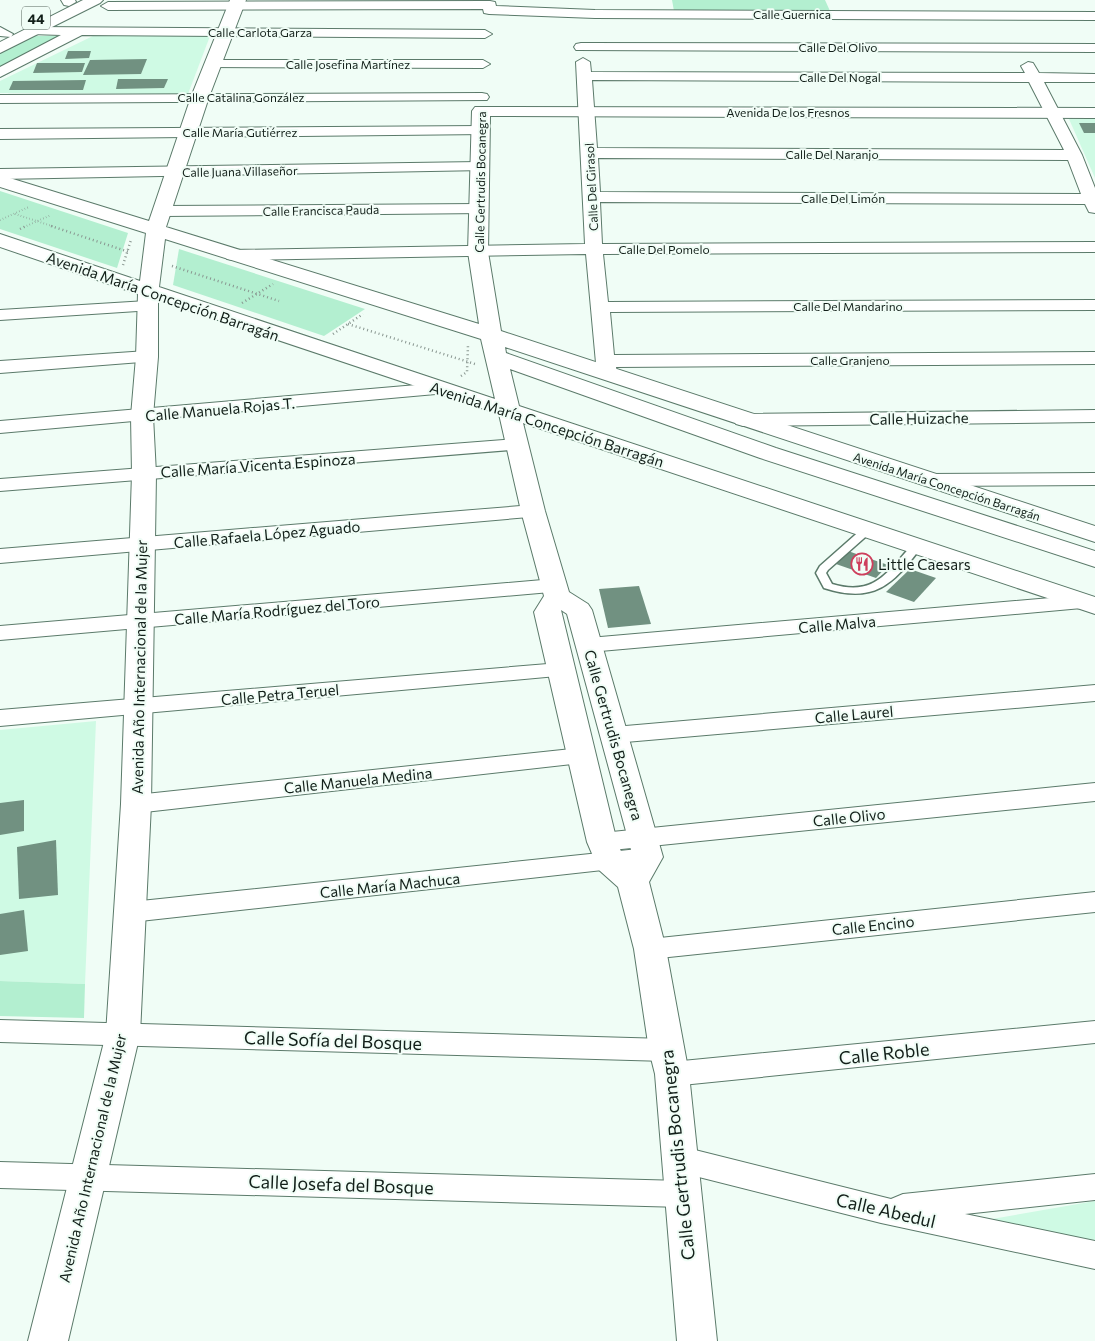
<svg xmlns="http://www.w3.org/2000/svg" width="1095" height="1341" viewBox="0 0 1095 1341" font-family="Commissioner,sans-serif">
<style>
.built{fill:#cffae4}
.green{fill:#b3efd0}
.building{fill:#719181}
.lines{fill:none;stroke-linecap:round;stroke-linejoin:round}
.service-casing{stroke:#5b7a6a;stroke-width:3}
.minor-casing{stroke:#5b7a6a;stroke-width:2}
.tertiary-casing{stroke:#5b7a6a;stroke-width:2}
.primary-casing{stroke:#5b7a6a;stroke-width:2}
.path-far1{stroke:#899690;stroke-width:2;stroke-dasharray:0.5 2.5;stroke-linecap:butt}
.path{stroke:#899690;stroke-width:2.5;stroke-dasharray:1 3;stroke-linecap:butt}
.service{fill:#fff;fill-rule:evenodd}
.minor{fill:#fff;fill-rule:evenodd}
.tertiary{fill:#fff;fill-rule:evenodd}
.primary{fill:#fff;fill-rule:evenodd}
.labels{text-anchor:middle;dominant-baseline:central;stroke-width:4;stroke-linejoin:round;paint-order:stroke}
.far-street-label{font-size:12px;fill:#121f19;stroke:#f0fdf6}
.shield{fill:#f0fdf6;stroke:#55625b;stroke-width:1}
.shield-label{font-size:14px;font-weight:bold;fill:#121f19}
.street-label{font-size:15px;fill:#121f19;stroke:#f0fdf6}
.poi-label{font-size:15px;fill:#121f19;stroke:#f0fdf6;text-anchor:start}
.near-street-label{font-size:18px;fill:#121f19;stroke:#f0fdf6}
</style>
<rect width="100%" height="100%" fill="#f0fdf6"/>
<g class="built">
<polygon points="95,35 210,36 188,94 0,93 0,81"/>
<polygon points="1069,119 1095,119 1095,178"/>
<polygon points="96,721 85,984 0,981 0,730"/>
<polygon points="1095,1201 1095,1247 969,1223"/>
</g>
<g class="green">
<polygon points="672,0 825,0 830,11 674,11"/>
<polygon points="30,36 68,36 0,70 0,53"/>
<polygon points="0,191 128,233 117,268 0,229"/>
<polygon points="179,249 365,309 324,336 173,285"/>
<polygon points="0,981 85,984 84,1018 0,1016"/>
</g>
<g class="building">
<polygon points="68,51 91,51 89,58 65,59"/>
<polygon points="147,59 141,74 83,75 90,60"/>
<polygon points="37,63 85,63 82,72 33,73"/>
<polygon points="118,79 168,79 164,88 116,89"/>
<polygon points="86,80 83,90 9,90 13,81"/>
<polygon points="1079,123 1095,123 1095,133 1084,133"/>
<polygon points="848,551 888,565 876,578 836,564"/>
<polygon points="910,569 936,578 914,602 886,592"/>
<polygon points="639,586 651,624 608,628 599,589"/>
<polygon points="24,800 24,831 0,835 0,803"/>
<polygon points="56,840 58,895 19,899 17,847"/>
<polygon points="24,910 28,951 0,955 0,914"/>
</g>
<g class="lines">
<g class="service-casing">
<path id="service" d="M867 527 871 528 872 530 871 532 828 570 826 573 832 584C875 597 887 572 913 544L917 543 922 546C893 585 874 604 824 588L816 573 820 566 863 528Z"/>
</g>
<g class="minor-casing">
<g id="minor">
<polygon points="61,0 75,0 76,2 69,6 64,5"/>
<polygon points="490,1 495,2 496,6 595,10 1095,12 1095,20 595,18 489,14 484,13 483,9 108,10 101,6 108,2"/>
<polygon points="0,27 13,34 11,37 0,36"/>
<polygon points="36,27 485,30 492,34 485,38 82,35 0,77 0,67 61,35 31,34 29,31 31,28"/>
<polygon points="581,43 1095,44 1095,52 576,50 574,47 576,44"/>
<path d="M583 58 590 62 591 72 1025 73 1021 66 1028 62 1033 63 1039 73 1095 74V82H1044L1082 155 1095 188V213L1089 212 1085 204 600 202 602 244 1095 242V252L603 254 608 302 1095 300V310L610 312 614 355 1095 352V364L616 367 617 374 614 378H600L597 374 586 254 233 260 227 259 224 255 227 251 233 250 585 244 576 62ZM592 80 1029 82 1064 150 597 148ZM598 158 1068 160 1081 194 600 192Z"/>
<polygon points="213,60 483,60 490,64 483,68 208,67 206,64"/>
<polygon points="482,93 487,94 489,97 487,100 0,103 0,95"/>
<polygon points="481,126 486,128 489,131 486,134 0,139 0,129"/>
<polygon points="479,162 485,164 487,167 485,170 0,179 0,169"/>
<polygon points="479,204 485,205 487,209 485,213 163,216 157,215 155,211 157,207 163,206"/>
<polygon points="147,301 153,302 156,306 153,310 0,320 0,310"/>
<polygon points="147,351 154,353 156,357 154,361 0,373 0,361"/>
<polygon points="440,383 447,385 450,389 447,393 0,433 0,421"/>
<polygon points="1095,410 1095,422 743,426 736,424 733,420 736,416 743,414"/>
<polygon points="517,439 524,441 527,445 524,449 0,491 0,479"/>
<polygon points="1095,473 1095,485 928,486 921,484 918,480 921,476 928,474"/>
<polygon points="533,505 541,506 544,511 541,516 0,563 0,549"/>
<polygon points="554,579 562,581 565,586 562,591 0,640 0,626"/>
<polygon points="1085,595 1095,600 1093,607 589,652 581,650 577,645 581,640 589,638"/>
<polygon points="560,663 568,665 572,670 568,675 0,726 0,710"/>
<polygon points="1095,685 1095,701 614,743 605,741 602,735 605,729 614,727"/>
<polygon points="581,748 590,750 594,756 590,762 136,813 127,810 123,804 127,798 136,795"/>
<polygon points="1095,783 1095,801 602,851 593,848 589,842 593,836 602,833"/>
<polygon points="648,848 657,850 661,857 657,864 131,922 121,919 117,912 121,905 131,902"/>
<polygon points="1095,892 1095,912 650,959 640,956 636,949 640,942 650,939"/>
<polygon points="0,1020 666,1039 676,1042 681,1050 676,1058 666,1061 0,1042"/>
<polygon points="1095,1021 1095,1043 672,1086 661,1082 657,1074 661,1066 672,1062"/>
<polygon points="679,1146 891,1199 903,1194 1095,1174 1095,1200 965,1214 1095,1241 1095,1269 881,1223 679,1172 668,1168 663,1159 668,1150"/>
<polygon points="0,1162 682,1181 693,1185 698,1194 693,1203 682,1207 0,1188"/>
</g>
</g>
<g class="tertiary-casing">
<path id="tertiary" d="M230 0H246L209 97 166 227 479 324 468 252 472 111 475 107 1095 108V118L490 116 488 252 501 331 1095 526V542L505 347 506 353 776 448 1095 551V567L760 458 510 369 519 406 1095 597V614L523 423 545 511 569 592 588 604 592 610 663 857 649 882 666 949 689 1074 717 1341H677L655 1074 649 1050 634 949 618 887 599 870 587 842 534 612 544 596 521 511 499 414 158 300V357L153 416 156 474 151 804 140 1034 68 1341H28L106 1034 121 804 132 474 131 416 136 357 138 294 0 247V234L140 281 146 233 0 187V175L149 221 191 97ZM165 239 481 339 495 399 159 287ZM561 610 567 614 633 857 630 862 623 856 617 842Z"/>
</g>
<g class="primary-casing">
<polygon id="primary" points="83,0 103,0 100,3 0,53 0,42"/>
</g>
<g class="path-far1">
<polyline points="15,214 55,227"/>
<polyline points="0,220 29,207"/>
<polyline points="24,227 51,215"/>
</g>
<g class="path">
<polyline points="51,226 129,252"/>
<polyline points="20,229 26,226"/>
<polyline points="123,265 131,240"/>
<polyline points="172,266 279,301"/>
<polyline points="242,303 273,284"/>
<polyline points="348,324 475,364"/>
<polyline points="333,334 363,314"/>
<polyline points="461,376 467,372 468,345"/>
</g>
<use href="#service" class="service"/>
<use href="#minor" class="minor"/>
<use href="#tertiary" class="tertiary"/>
<use href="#primary" class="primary"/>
</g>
<defs>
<g id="restaurant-ring" transform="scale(1.125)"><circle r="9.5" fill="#f0fdf6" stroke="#ce3e5c" stroke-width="1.5"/><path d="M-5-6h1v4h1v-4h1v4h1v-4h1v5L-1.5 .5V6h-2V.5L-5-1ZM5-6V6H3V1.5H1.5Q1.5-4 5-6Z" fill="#ce3e5c"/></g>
</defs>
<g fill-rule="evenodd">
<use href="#restaurant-ring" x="862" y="564"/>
</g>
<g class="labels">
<g class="far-street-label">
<text x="792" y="14">Calle Guernica</text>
<text x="260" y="32">Calle Carlota Garza</text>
<text x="838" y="47">Calle Del Olivo</text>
<text x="348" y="64">Calle Josefina Martínez</text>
<text x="840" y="77">Calle Del Nogal</text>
<text x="241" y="97">Calle Catalina González</text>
<text x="788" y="112">Avenida De los Fresnos</text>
<text x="240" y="132">Calle María Gutiérrez</text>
<text x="832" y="154">Calle Del Naranjo</text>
<text transform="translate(240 171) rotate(-1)">Calle Juana Villaseñor</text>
<text transform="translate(480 182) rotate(-89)">Calle Gertrudis Bocanegra</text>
<text transform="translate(591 187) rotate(-93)">Calle Del Girasol</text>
<text x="843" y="198">Calle Del Limón</text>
<text transform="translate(321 210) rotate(-1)">Calle Francisca Pauda</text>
<text x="664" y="249">Calle Del Pomelo</text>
<text x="848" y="306">Calle Del Mandarino</text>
<text x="850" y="360">Calle Granjeno</text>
<text transform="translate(947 486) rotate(18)">Avenida María Concepción Barragán</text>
</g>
<rect class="shield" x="22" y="6.5" width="28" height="23" rx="4"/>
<g class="shield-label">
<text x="36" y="18">44</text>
</g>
<g class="street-label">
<text transform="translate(163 296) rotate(19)">Avenida María Concepción Barragán</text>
<text transform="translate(220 409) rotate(-5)">Calle Manuela Rojas T.</text>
<text transform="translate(919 418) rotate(-1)">Calle Huizache</text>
<text transform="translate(547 424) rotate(18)">Avenida María Concepción Barragán</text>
<text transform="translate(258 465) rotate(-4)">Calle María Vicenta Espinoza</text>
<text transform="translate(267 534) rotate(-5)">Calle Rafaela López Aguado</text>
<text transform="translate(277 610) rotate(-5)">Calle María Rodríguez del Toro</text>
<text transform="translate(837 624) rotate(-5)">Calle Malva</text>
<text transform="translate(139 667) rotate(-89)">Avenida Año Internacional de la Mujer</text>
<text transform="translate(280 694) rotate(-5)">Calle Petra Teruel</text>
<text transform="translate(854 714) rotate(-5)">Calle Laurel</text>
<text transform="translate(614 735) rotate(74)">Calle Gertrudis Bocanegra</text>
<text transform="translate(358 780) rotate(-6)">Calle Manuela Medina</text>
<text transform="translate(849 817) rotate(-6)">Calle Olivo</text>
<text transform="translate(390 885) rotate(-6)">Calle María Machuca</text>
<text transform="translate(873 925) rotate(-6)">Calle Encino</text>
<text transform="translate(92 1158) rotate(-77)">Avenida Año Internacional de la Mujer</text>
</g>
<g class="poi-label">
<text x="878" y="564">Little Caesars</text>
</g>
<g class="near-street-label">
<text transform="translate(333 1040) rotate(2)">Calle Sofía del Bosque</text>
<text transform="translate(884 1053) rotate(-6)">Calle Roble</text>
<text transform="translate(677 1155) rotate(-96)">Calle Gertrudis Bocanegra</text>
<text transform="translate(341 1184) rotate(2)">Calle Josefa del Bosque</text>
<text transform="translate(886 1210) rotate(13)">Calle Abedul</text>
</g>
</g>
</svg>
